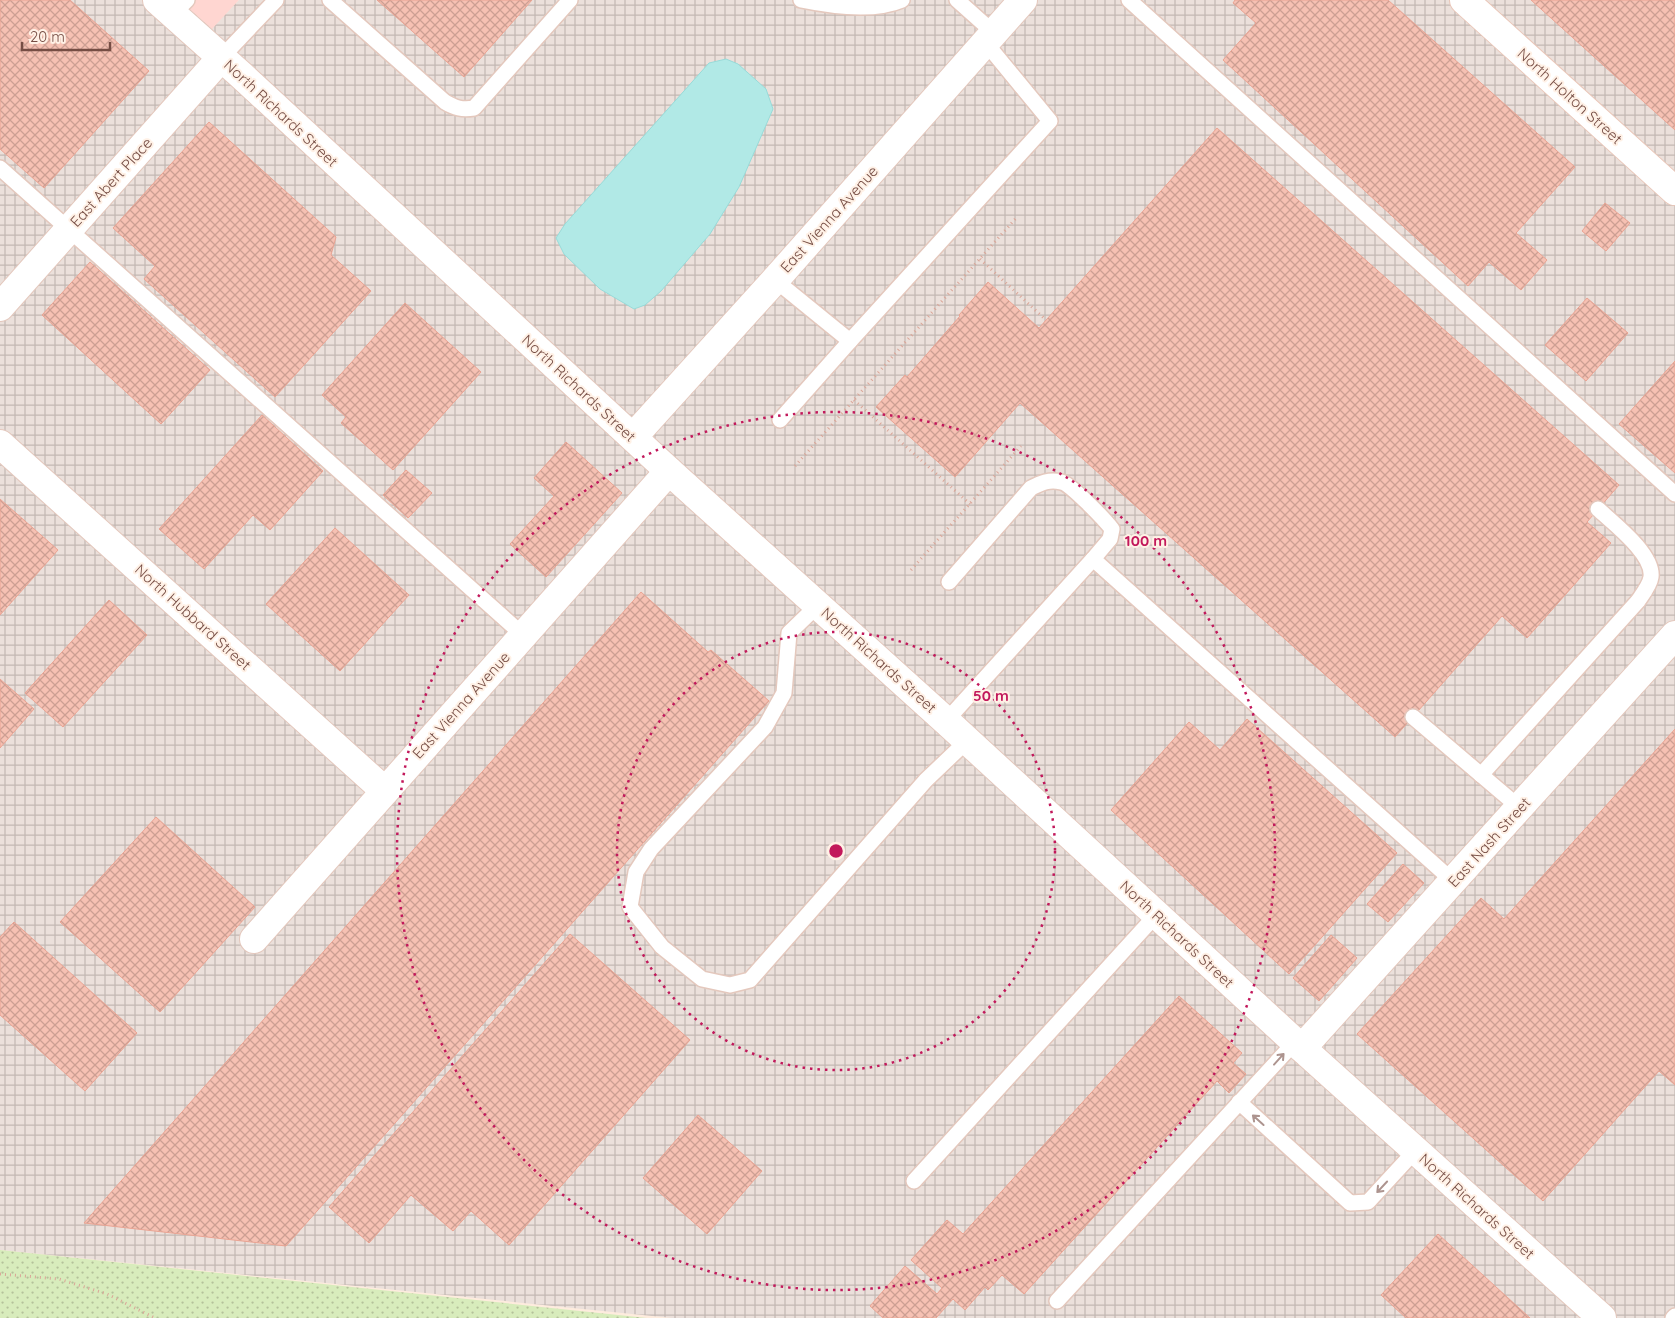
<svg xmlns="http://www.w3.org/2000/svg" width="1675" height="1318" viewBox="0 0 1675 1318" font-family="Quicksand,sans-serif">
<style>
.commercial{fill:#ffd6d1}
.industrial{fill:url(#industrial-grid)}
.park{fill:url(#park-dots)}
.water{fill:#b1e9e6;stroke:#97dbd9}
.building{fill:url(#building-cross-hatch);stroke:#eaa493}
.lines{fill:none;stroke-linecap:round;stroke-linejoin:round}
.service-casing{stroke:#e4c8bd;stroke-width:18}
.minor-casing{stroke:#e4c8bd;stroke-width:30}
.secondary-casing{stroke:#eac7b9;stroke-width:30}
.path{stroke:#daa597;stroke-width:3;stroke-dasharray:1 4;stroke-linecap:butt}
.service{stroke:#fff;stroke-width:15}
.minor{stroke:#fff;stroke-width:28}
.secondary{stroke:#fff;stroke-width:28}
.oneway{stroke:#ad948f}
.ring{fill:none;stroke:#c2185b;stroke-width:2.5;stroke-dasharray:2.5 5}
.labels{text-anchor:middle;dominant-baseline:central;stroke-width:4;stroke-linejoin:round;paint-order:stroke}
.street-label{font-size:15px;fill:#764d44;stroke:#fff1e6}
.centre{fill:#c2185b;stroke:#fff1e6;stroke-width:2.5}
.ring-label{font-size:15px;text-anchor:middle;font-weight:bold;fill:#c2185b;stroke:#fff1e6;stroke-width:4;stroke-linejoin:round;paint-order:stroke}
</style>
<defs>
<pattern id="industrial-grid" width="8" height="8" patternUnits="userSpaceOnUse" patternTransform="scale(1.25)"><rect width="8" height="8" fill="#ebe0db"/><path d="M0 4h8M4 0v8" fill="none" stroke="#c3b8b3"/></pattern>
<pattern id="park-dots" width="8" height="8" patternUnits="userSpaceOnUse" patternTransform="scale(1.25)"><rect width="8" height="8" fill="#d8ecbc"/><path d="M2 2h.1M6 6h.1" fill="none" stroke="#b4c19a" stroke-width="1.8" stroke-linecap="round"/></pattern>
<pattern id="building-cross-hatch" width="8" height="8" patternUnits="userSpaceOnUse" patternTransform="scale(1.25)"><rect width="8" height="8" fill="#f6c1b3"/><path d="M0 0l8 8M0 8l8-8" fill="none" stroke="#cc9f93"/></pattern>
</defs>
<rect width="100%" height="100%" fill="#feecde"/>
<polygon class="commercial" points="179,0 239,0 212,30"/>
<polygon class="industrial" points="0,0 179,0 212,29 239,0 1675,0 1675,1318 672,1318 0,1250"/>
<polygon class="park" points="0,1250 19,1252 647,1318 0,1318"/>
<polygon class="water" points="726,59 738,64 766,89 773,109 739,187 710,234 661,291 645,305 634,309 600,289 564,254 556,238 565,224 709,63"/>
<g class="building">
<polygon points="0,0 70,0 149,71 44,188 0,149"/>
<polygon points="377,0 532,0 464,77"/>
<polygon points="1235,0 1388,0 1575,167 1516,233 1547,260 1521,290 1489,262 1468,286 1223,60 1256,23 1233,3"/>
<polygon points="1531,0 1675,0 1675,130"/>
<polygon points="209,122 336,237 331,255 371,291 275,397 144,279 155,266 113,228"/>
<polygon points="1217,128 1619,485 1587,522 1611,543 1527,638 1502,616 1395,737 1020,403 955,477 876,407 905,375 907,377 960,316 959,315 988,282 1039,328"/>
<polygon points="1605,203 1630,223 1606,251 1582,231"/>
<polygon points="90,262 210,370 161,424 42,315"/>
<polygon points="1587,298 1628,333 1586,381 1545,345"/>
<polygon points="405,303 481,372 393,470 341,423 346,417 322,395"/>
<polygon points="1675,361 1675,473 1619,424"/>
<polygon points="262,415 323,471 270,530 253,515 204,569 159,529"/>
<polygon points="566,442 622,493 546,577 510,544 554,496 534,478"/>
<polygon points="406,470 432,493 408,518 383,495"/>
<polygon points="0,499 58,550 0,615"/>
<polygon points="335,528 409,595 340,671 266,604"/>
<polygon points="641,592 708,652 711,650 769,701 286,1246 84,1223"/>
<polygon points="109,600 147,635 63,727 25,693"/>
<polygon points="0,679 34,709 0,748"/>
<polygon points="1247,719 1397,853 1289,974 1111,810 1189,722 1220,750"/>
<polygon points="1675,729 1675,1085 1659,1071 1543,1201 1357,1034 1481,898 1504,919"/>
<polygon points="156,817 255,907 160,1012 60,922"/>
<polygon points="1403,864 1424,883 1388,922 1367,904"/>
<polygon points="14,922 137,1033 85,1091 0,1015 0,937"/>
<polygon points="570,934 690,1040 509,1245 471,1211 453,1231 411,1195 369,1243 329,1207"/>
<polygon points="1331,935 1357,958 1319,1001 1293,978"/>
<polygon points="1179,996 1242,1053 1233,1063 1246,1074 1229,1093 1217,1081 1024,1294 1002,1275 988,1290 985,1287 965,1310 953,1299 936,1318 883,1318 870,1306 905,1266 937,1294 942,1288 911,1260 947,1220 963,1234"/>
<polygon points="698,1115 762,1171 707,1234 643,1178"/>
<polygon points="1438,1234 1530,1318 1406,1318 1381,1295"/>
</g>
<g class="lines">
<g class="service-casing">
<g id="service">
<path d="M330 0 445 102C455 108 462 110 474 108L570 0"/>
<path d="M801 0C830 6 874 12 902 0"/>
<polyline points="957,0 994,33"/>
<polyline points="1129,0 1675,494"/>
<polyline points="173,14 187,0"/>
<polyline points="221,58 276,0"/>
<polyline points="0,168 523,635"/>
<polyline points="775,280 850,341"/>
<polyline points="780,420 850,341 1050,121 985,42"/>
<path d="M949 582 1031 488C1041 483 1049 479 1061 482 1070 483 1105 520 1112 529L1110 539 1093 559"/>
<polyline points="818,605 789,633 784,693 765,727 651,849 636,872 630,907 662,947 702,979 730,985 750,980 926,780 968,740"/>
<polyline points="1413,717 1520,808"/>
<polyline points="946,721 1093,559 1454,882"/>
<path d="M1481 775 1638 601C1642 595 1650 585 1651 577 1654 554 1613 523 1598 509"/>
<polyline points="1239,1102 1350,1203 1368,1202 1415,1151"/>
<polyline points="914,1181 1157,914"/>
<polyline points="1057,1301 1295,1042"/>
<polyline points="1673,1318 1675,1316"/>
</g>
</g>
<g class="minor-casing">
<g id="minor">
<polyline points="157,0 241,75 669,471 946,721 1295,1042 1602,1318"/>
<polyline points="0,307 221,58"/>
<polyline points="633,437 775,280 1023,0"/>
<polyline points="0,444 385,791"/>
<polyline points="254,939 669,471"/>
<polyline points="1302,1048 1675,635"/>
</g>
</g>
<g class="secondary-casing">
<polyline id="secondary" points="1464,0 1675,191"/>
</g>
<g class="path">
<polyline points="980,259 1046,320"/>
<polyline points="854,400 970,504"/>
<polyline points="795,466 1017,217"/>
<polyline points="911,570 1021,446"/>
<polyline points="0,1274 59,1279 107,1294 155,1318"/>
</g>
<use href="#service" class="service"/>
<use href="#minor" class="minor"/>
<use href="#secondary" class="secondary"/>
</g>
<defs><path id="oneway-shaft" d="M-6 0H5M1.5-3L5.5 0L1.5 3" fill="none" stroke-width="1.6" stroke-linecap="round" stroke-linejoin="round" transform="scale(1.25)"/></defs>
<g class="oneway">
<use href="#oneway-shaft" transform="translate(1279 1059) rotate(-48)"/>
<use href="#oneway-shaft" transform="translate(1258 1120) rotate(-138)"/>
<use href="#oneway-shaft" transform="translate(1382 1187) rotate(133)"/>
</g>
<g class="ring">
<circle cx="836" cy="851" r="219"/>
<circle cx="836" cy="851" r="439"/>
</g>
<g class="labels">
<g class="street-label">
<text transform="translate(1570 96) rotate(42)">North Holton Street</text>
<text transform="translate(281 113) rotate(43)">North Richards Street</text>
<text transform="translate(111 182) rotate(-48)">East Abert Place</text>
<text transform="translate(829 219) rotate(-48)">East Vienna Avenue</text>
<text transform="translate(579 388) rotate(43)">North Richards Street</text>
<text transform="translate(193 617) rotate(42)">North Hubbard Street</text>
<text transform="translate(879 660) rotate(42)">North Richards Street</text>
<text transform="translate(461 705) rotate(-48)">East Vienna Avenue</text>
<text transform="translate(1489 842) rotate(-48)">East Nash Street</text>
<text transform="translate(1177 934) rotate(43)">North Richards Street</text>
<text transform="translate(1477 1206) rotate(42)">North Richards Street</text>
</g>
</g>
<circle cx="836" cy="851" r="8" class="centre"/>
<g class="ring-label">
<text x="1146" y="546">100 m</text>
<text x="991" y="701">50 m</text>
</g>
<path d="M22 42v8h88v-8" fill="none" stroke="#764d44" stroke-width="2.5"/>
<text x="30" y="42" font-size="15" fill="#764d44" stroke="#fff1e6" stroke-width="4" paint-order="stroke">20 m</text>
</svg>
